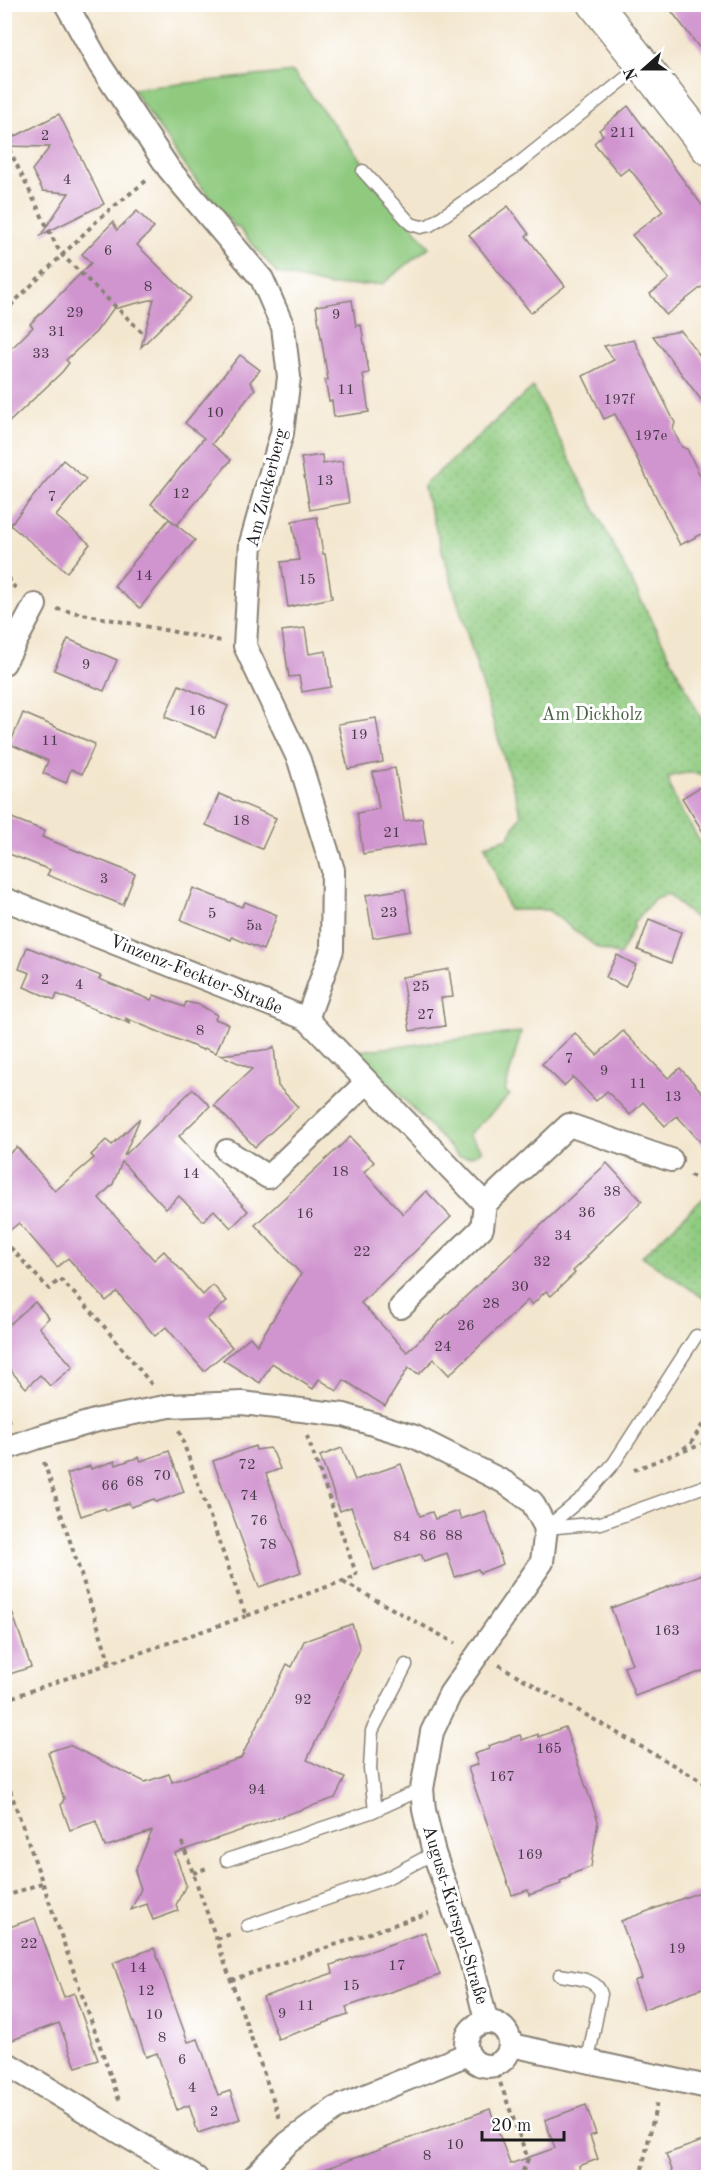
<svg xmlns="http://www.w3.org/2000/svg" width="713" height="2182" viewBox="0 0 713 2182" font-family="'Old Standard TT',serif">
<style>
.grass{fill:#8fca7f;stroke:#56734e;stroke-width:1.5}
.park{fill:url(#park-dots);stroke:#56734e;stroke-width:1.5}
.building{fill:#d094cf}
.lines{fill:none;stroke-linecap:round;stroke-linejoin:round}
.service-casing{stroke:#888175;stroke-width:15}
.minor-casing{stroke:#888175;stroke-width:26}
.primary-casing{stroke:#888175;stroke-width:36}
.path{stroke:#888175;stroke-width:4;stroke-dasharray:4.5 4.5;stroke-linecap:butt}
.service{stroke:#fff;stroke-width:12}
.minor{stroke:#fff;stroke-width:22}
.primary{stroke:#fff;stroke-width:33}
.labels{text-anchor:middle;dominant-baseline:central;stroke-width:6;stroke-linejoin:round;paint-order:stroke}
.number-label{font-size:15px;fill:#493a49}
.street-label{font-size:18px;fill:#1c1c1c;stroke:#fff}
.park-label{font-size:18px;fill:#4a6244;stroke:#fff}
</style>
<defs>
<pattern id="park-dots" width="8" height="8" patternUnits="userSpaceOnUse" patternTransform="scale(1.5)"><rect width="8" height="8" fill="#8fca7f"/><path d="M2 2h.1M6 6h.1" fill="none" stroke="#7bad6d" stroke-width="1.8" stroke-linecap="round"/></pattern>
</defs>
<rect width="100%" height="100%" fill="#fff"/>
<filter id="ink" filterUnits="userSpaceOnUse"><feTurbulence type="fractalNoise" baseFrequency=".0167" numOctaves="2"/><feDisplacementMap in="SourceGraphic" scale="12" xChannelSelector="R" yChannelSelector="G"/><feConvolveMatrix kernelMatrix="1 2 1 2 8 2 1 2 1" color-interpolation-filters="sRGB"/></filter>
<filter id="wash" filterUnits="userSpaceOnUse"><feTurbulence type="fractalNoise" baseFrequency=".008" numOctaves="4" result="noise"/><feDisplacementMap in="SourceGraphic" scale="24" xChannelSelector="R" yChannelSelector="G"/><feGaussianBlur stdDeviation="1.35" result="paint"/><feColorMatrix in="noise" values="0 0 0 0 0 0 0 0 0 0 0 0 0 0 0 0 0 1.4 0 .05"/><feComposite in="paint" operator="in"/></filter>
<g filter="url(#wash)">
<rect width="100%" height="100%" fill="#f3e6ce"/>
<g class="grass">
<polygon points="293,72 429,247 382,284 330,286 277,273 237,226 235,227 191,174 132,89"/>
<path d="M521 1032 505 1091 510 1095 468 1135 482 1150C474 1156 468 1158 458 1156L358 1051Z"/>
</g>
<g class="park">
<path d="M533 387 708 732V777C696 770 681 773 668 777 673 807 694 826 705 852 713 870 709 907 708 927L686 911 669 894 655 898 633 924 634 926 620 955 598 948 548 910H509L485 845 508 838 521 815 423 486Z"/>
<polygon points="708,1194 708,1301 642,1256"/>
</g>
<g id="blocks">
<g class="building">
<polygon points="666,4 708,4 708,59"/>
<polygon points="628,106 708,213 708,282 666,315 650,294 669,279 632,235 663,211 629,168 620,175 594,143 603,135 599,130"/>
<polygon points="59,114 104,204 41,235 69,193 43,191 32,170 50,147 4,146 4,142"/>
<polygon points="508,206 529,234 526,236 565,286 531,313 469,235"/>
<polygon points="137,211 154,228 137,245 191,298 141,347 154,299 113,309 96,332 66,360 69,363 62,372 4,427 4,352 14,346 33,327 30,324 91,263 82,254 113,222 117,230"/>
<polygon points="352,300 356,326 361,325 369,373 363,374 369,412 334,417 332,401 329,401 325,380 328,380 316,306"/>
<polygon points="681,331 708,366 708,409 653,336"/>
<polygon points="634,340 675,423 673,429 677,438 682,447 687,449 708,492 708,531 680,545 615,414 604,419 583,376 614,360 604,346"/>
<polygon points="240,355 260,370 250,382 255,389 212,444 231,460 177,525 151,504 204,438 185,423"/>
<polygon points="322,455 323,464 342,461 349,503 310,510 301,458"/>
<polygon points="63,460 86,479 56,516 90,544 67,572 10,525"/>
<polygon points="317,517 323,554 325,554 332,598 288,607 281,562 299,560 292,521"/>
<polygon points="169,519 195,540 140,608 114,586"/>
<polygon points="305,628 309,654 326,651 331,687 302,692 299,676 289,677 282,631"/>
<polygon points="68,639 117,660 104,691 54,670"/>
<polygon points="179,685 228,706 215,737 165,717"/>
<polygon points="23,713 95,744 82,774 71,769 66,783 43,773 48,761 10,744"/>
<polygon points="376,718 383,762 348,769 338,724"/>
<polygon points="395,768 404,821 422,818 426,844 363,854 357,813 379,809 373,772"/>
<polygon points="700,787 708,800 708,840 682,798"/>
<polygon points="219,794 276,818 262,849 206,825"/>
<polygon points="4,815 45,831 42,837 135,874 123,905 47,875 50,870 4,852"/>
<polygon points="193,888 242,907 245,902 277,915 263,950 232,937 231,940 181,920"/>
<polygon points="405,889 412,931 373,938 366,895"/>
<polygon points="649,919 681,932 671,963 638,950"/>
<polygon points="27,947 101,976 99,979 151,1000 154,995 184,1007 186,1002 200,1005 217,1015 215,1019 228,1024 216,1053 204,1048 203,1050 125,1018 131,1024 57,994 55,1000 24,987 30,973 19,969"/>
<polygon points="617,955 636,965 625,987 606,977"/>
<polygon points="449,969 453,997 441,998 445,1026 410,1031 402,977"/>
<polygon points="623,1031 668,1078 680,1068 708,1099 708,1150 677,1116 665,1126 643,1102 630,1115 607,1091 596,1101 573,1077 564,1086 542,1064 575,1033 597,1055"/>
<polygon points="274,1047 278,1086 298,1107 255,1147 214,1105 252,1069 220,1055 272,1049"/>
<polygon points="193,1089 210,1106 179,1136 248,1211 231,1228 214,1210 203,1221 179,1196 166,1209 122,1162 113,1184 99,1198 154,1260 164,1251 203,1295 213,1285 227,1301 207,1319 232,1347 204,1371 166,1327 155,1336 117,1292 106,1301 68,1258 57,1267 19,1223 4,1235 4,1158 17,1147 55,1191 94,1158 91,1155 106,1140 112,1145 140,1118 124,1156"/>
<polygon points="350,1137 374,1162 364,1172 403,1214 426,1191 451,1217 361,1303 407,1352 607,1163 642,1201 595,1246 596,1247 587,1256 588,1257 573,1271 575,1273 551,1296 546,1291 532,1305 528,1300 449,1375 434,1359 419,1374 408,1368 385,1406 344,1380 337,1391 319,1379 313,1389 272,1363 260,1383 223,1360 250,1337 257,1345 301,1274 255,1225"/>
<polygon points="35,1302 49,1318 39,1327 73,1367 50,1386 40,1375 26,1388 4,1363 4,1329"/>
<polygon points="255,1446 256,1450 270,1448 274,1454 280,1469 266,1474 301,1572 259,1587 213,1461"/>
<polygon points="342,1448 355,1480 401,1464 420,1516 432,1512 435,1519 458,1511 461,1519 485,1511 503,1564 480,1573 478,1569 455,1577 447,1553 424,1561 421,1554 374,1570 351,1507 340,1511 320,1456"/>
<polygon points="169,1451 184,1492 156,1502 154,1499 131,1507 129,1503 106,1511 105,1508 81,1516 67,1474 90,1466 91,1469 115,1461 116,1465 139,1457 141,1461"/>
<polygon points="708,1572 708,1669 635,1696 624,1667 632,1664 611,1608"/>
<polygon points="8,1600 31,1667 4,1676 4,1601"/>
<polygon points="352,1624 360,1649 307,1760 345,1778 335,1798 175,1853 186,1885 176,1905 178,1911 153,1920 147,1904 131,1910 141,1889 135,1871 152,1831 105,1847 96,1821 70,1830 61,1805 64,1799 48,1752 69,1745 145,1782 169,1774 172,1782 241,1758 287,1664 292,1667 304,1641"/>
<polygon points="565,1727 598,1821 591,1867 569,1875 570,1877 560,1881 561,1884 529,1895 528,1890 512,1895 468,1768 478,1764 474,1754 489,1749 488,1746 520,1735 522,1740 538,1734 538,1737"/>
<polygon points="708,1889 708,1986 644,2009 634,1981 642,1978 621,1921"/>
<polygon points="35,1918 64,1997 74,1993 98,2060 76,2067 59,2023 12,2040 4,2021 4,1929"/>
<polygon points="425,1932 440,1975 346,2007 348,2015 278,2039 263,1997 333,1973 331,1965"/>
<polygon points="154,1948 188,2042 198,2039 218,2095 230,2091 240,2119 198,2133 189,2105 177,2110 157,2053 146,2057 113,1963"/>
<polygon points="586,2105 596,2134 590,2136 598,2159 579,2166 582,2178 309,2178 308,2175 490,2109 510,2164 555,2148 545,2120"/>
<polygon points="708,2139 708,2178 675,2178 666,2154"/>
</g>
</g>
</g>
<g filter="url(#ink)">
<use href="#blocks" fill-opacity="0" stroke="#888175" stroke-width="1.5"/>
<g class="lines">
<g class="service-casing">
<g id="service">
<polyline points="363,171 411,224 421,227 430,225 513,168 642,65"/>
<polyline points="546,1528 587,1494 614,1463 696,1336"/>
<polyline points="546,1528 601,1523 708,1485"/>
<polyline points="375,1810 370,1769 372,1731 406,1665"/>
<polyline points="227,1860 371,1812 422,1789"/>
<polyline points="248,1926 387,1878 434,1853"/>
<path d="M560 1975C574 1978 597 1978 601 1994L588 2060"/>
</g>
</g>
<g class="minor-casing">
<g id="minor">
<polyline points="66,4 100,65 169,169 262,279 283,327 289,377 282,433 251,543 245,646 299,760 333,870 332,950 307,1019"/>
<polyline points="4,663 35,605"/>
<polyline points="4,899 307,1019 485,1204"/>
<polyline points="227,1151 268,1177 367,1082"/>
<polyline points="401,1307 482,1228 485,1204 569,1125 671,1160"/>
<polyline points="4,1449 36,1438 98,1420 170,1406 242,1403 344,1415 415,1437 504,1482 532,1502 546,1528 542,1562 450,1694 432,1732 422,1789 424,1810 434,1853 471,1960 486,2020"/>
<circle cx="488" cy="2044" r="22"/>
<polyline points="511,2045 708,2087"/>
<polyline points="4,2062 196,2178"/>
<polyline points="253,2178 288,2143 336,2108 468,2054"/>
</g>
</g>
<g class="primary-casing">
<polyline id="primary" points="595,4 708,148"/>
</g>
<g class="path">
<polyline points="5,141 57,247 63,256 144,334"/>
<polyline points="4,312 101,217 147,180"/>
<polyline points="4,560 11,584 17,589"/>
<polyline points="57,609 221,641"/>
<polyline points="690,1175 708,1183"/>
<polyline points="4,1249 8,1245 49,1289 60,1279 93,1313 153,1386"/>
<polyline points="4,1411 9,1422"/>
<polyline points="179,1431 246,1616 357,1576 307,1436"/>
<polyline points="684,1451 708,1442"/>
<polyline points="44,1462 110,1663"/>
<polyline points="634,1470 679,1452 691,1443 708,1416"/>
<polyline points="343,1582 455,1643"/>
<polyline points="499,1665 708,1785"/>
<polyline points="4,1700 246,1616"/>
<polyline points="4,1773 120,2103"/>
<polyline points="182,1842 280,2119"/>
<polyline points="193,1873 210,1867"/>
<polyline points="4,1897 44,1882"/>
<polyline points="217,1939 231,1934"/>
<polyline points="231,1980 429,1913"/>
<polyline points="494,2066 528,2159 520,2178"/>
<polyline points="640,2178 657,2102"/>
</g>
<use href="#service" class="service"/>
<use href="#minor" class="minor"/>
<use href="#primary" class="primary"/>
</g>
</g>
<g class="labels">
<g class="number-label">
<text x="623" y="133">211</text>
<text x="45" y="136">2</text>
<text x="67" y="180">4</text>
<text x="108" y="251">6</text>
<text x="148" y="287">8</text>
<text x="75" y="313">29</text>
<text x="336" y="315">9</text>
<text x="57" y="332">31</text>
<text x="41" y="354">33</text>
<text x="346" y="390">11</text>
<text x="619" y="400">197f</text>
<text x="215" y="413">10</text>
<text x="651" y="436">197e</text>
<text x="325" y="481">13</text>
<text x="181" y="494">12</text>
<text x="52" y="497">7</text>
<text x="144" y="576">14</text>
<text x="307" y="580">15</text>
<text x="86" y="665">9</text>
<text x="197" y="711">16</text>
<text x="359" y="735">19</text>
<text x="50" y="741">11</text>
<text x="241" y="821">18</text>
<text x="392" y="833">21</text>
<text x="104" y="879">3</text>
<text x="389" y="913">23</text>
<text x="212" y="914">5</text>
<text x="254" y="926">5a</text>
<text x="45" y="980">2</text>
<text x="79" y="985">4</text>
<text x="421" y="987">25</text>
<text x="426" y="1015">27</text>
<text x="200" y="1031">8</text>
<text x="569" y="1059">7</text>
<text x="604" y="1071">9</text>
<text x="638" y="1084">11</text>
<text x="673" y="1097">13</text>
<text x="340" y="1172">18</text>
<text x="191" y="1174">14</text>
<text x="612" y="1192">38</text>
<text x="587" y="1213">36</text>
<text x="305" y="1214">16</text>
<text x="563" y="1236">34</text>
<text x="362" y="1252">22</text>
<text x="542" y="1262">32</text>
<text x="520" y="1287">30</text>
<text x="491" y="1304">28</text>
<text x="466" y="1326">26</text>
<text x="443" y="1347">24</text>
<text x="247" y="1465">72</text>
<text x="162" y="1476">70</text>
<text x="135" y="1482">68</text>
<text x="110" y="1486">66</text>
<text x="249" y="1496">74</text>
<text x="259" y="1521">76</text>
<text x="428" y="1536">86</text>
<text x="454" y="1536">88</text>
<text x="402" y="1537">84</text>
<text x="268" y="1545">78</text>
<text x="667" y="1631">163</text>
<text x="303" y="1700">92</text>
<text x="549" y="1749">165</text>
<text x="502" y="1777">167</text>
<text x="257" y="1790">94</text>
<text x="530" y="1855">169</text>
<text x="29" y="1944">22</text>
<text x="677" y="1949">19</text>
<text x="397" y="1966">17</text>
<text x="138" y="1968">14</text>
<text x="351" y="1986">15</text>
<text x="146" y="1991">12</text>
<text x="306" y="2006">11</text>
<text x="282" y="2014">9</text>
<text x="154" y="2015">10</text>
<text x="162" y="2038">8</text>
<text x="182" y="2060">6</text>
<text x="192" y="2088">4</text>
<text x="214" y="2112">2</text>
<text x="455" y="2145">10</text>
<text x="427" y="2156">8</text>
</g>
<g class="street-label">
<text transform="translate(267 488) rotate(-76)">Am Zuckerberg</text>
<text transform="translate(196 975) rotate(22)">Vinzenz-Feckter-Straße</text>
<text transform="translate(455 1915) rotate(73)">August-Kierspel-Straße</text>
</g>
<g class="park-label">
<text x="592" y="715">Am Dickholz</text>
</g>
</g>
<rect width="713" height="2182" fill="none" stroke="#fff" stroke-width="24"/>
<g transform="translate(644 69) rotate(249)" stroke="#ffffff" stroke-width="4.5" paint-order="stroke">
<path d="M0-4.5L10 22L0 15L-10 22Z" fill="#1c1c1c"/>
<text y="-9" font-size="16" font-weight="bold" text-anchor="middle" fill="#1c1c1c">N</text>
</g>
<path d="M482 2131v9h82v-9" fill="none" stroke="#1c1c1c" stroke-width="3"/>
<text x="491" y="2131" font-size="18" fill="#1c1c1c" stroke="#ffffff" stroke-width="4.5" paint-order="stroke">20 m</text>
</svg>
